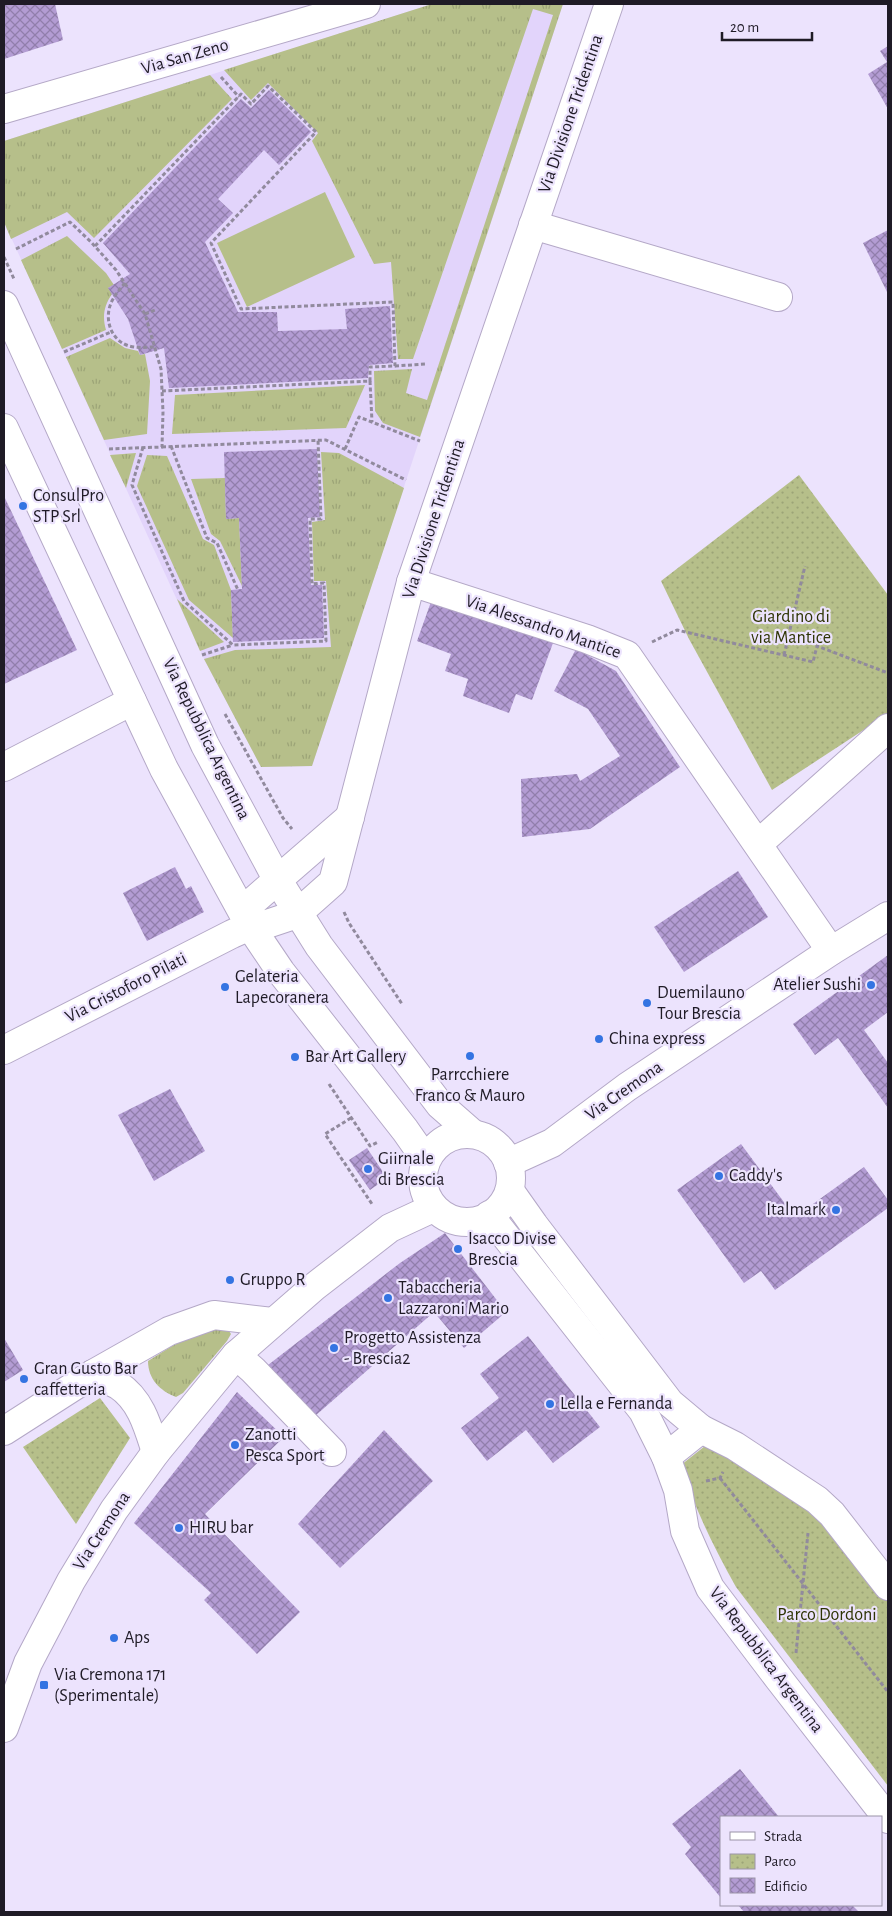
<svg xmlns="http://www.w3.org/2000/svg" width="892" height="1916" viewBox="0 0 892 1916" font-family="'Alegreya Sans',sans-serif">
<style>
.built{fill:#e2d4fb}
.grass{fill:url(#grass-tufts)}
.park{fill:url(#park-dots)}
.pitch{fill:#b6bf8a}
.building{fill:url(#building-cross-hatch)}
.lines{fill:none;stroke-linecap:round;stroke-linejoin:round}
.minor-casing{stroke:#b4a8c7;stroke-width:30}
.path{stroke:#918a9d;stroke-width:3;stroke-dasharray:4 2.5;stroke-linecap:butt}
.minor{stroke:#fff;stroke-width:28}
.poi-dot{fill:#3474e2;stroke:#ece3fd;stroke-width:2}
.labels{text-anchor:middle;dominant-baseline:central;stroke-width:4.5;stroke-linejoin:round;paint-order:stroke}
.street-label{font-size:18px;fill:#1f1b26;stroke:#ece3fd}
.poi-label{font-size:18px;fill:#1f1b26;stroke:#ece3fd;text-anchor:start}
.park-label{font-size:18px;fill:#2e3404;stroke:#ece3fd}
</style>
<defs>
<pattern id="grass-tufts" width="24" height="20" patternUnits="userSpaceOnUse" patternTransform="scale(1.25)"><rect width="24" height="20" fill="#b6bf8a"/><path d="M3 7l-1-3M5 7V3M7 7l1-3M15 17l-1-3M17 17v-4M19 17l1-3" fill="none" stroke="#9ca477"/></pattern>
<pattern id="park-dots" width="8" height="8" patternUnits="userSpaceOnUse" patternTransform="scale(1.25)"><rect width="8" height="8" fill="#b6bf8a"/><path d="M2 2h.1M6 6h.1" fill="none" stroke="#9ca477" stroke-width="1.8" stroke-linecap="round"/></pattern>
<pattern id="building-cross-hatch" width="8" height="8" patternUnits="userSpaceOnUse" patternTransform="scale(1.25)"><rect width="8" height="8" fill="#b39cd3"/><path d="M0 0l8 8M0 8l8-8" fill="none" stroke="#917eab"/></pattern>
</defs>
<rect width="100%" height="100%" fill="#ece3fd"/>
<polygon class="built" points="432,4 563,4 312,766 261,767 205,661 4,222 4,141"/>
<g class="grass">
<polygon points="432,4 563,4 420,437 383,423 375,411 374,371 412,369 406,393 427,400 553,15 533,9 413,359 398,359 391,262 374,264 312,141 318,133 268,83 251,100 224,70"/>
<polygon points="210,75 232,99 94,238 67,212 11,239 4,222 4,141"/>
<path d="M67 236 106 273 114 285 108 288 112 294C104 306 102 316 106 330L62 349 21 260Z"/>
<polygon points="110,338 125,348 138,351 140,355 145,354 150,381 147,434 104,440 66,357"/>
<polygon points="365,385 346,428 172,434 175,395"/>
<polygon points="321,452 339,453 404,488 312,766 261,767 204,659 235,650 331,647 326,581 314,581 312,522 325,520"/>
<polygon points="136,453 126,488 110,455"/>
<polygon points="147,455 167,456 203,539 214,545 231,590 233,638 189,600 137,486"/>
<polygon points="225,478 226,519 239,518 242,586 220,541 211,534 191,479"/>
<polygon points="177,599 224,642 200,651"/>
<path d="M213 1327 227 1328 231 1334 227 1341 183 1393 176 1397C160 1391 148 1379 148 1361L172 1346Z"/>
</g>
<g class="park">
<polygon points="799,475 888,595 888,714 772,790 689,639 661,581"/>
<polygon points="100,1398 130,1438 76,1524 23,1447"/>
<path d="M710 1442 811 1507 888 1599V1786L736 1587C714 1548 694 1507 681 1465Z"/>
</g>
<polygon class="pitch" points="325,192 355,257 247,307 217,243"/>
<g class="building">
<polygon points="4,4 55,4 63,40 4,59"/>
<polygon points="888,46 888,109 868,74 887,62 880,51"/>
<polygon points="269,90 311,132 279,165 264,150 218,199 233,213 205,242 238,312 277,312 278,331 347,329 345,309 390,306 393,363 369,365 368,378 169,388 164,348 140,355 128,319 108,288 130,274 103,243 241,99 251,108"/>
<polygon points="888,230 888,294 863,243"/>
<polygon points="317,449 320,517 308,518 311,585 322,585 324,638 233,642 231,590 242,589 239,518 226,519 224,452"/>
<polygon points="4,496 77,650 4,684"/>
<polygon points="432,599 553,643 532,700 516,694 509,713 463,696 468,679 445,671 451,654 417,641"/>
<polygon points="576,649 616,671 680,767 590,829 522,837 521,779 577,774 580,781 620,756 588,709 554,691"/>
<polygon points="175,867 186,889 191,886 204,912 147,941 123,893"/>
<polygon points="738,871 768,917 684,972 654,927"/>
<polygon points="888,955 888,1012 864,1030 888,1063 888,1108 838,1038 815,1055 793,1024"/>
<polygon points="170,1089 205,1151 154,1181 118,1115"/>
<polygon points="741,1144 795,1217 864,1167 888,1200 888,1208 775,1290 761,1271 744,1283 677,1190"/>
<polygon points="367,1148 387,1178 370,1190 349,1160"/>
<polygon points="445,1233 506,1312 464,1348 434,1312 315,1416 268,1365 400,1263"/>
<polygon points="528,1336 600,1427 553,1463 526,1430 487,1461 461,1428 499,1398 480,1374"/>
<polygon points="4,1338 23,1370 4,1382"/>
<polygon points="237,1392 284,1437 205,1514 300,1612 257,1654 204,1600 211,1593 134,1523"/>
<polygon points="384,1430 433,1481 340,1568 298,1524"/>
<polygon points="740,1769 779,1817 721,1817 721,1898 685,1854 691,1847 672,1824"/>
<polygon points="738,1905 852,1905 859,1912 744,1912"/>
</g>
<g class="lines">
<g class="minor-casing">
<g id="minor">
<polyline points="4,109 366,4"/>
<polyline points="533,225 778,297"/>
<polyline points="4,305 205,745 277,879 319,946 440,1105 472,1133"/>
<polyline points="4,428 164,769 250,926 281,972 405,1130 426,1160"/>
<polyline points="411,582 587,639 627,655 831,951"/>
<polyline points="4,767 132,701"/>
<polyline points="758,844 888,728"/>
<polyline points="250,926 251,903 350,817"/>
<polyline points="4,1050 232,934 250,926 267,924 297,914 333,882 411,582 609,4"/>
<circle cx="467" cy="1178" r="44"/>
<polyline points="508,1163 552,1143 627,1087 831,951 888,916"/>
<polyline points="510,1191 534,1225 670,1403 701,1429 735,1446 817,1500 832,1514 888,1586"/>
<polyline points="489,1215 643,1411 666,1457 678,1490 685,1531 710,1588 779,1679 888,1819"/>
<polyline points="236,1355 253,1370 332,1452"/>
<path d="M93 1374C101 1377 110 1381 118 1385 141 1400 148 1427 156 1452"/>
<polyline points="4,1431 93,1374 169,1331 214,1315 272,1322"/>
<polyline points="666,1457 701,1429"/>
<polyline points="4,1728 28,1663 71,1581 114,1510 156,1452 236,1355 314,1287 390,1228 433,1208"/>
</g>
</g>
<g class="path">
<polyline points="221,77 239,97"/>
<polyline points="95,246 241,94 251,104 268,86 316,132 211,243 241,309 393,302 395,366 370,367 370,381 162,391"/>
<polyline points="16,249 70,222 92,243 116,270 145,314 161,369 163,412 162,447 108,449"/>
<polyline points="4,257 14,279"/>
<path d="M125 283C121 288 116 293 113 299 102 318 111 344 134 347 141 348 148 347 154 347"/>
<polyline points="145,314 155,310"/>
<polyline points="64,352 111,332"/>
<polyline points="395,366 426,364"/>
<polyline points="370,381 372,422"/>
<polyline points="171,446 207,538 217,543 238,590"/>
<polyline points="143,447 132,485 184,601 233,645 326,641 324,583 312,584 310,519 321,519 318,440"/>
<polyline points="162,447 326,440 406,480"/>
<polyline points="345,449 359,417 420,441"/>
<polyline points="652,642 677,630 813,662 817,646 888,673"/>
<polyline points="202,655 233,645"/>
<polyline points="784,655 805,566"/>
<polyline points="225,714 283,818 292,829"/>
<polyline points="344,912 349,923 402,1004"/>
<polyline points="329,1084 370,1146 378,1142"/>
<polyline points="351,1118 325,1134 372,1204"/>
<polyline points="720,1478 888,1692"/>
<polyline points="706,1481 720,1478 723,1472"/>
<polyline points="796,1653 808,1533"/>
</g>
<use href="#minor" class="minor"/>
</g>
<g class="poi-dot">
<circle cx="23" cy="506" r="5"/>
<circle cx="871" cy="985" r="5"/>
<circle cx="225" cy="987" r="5"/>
<circle cx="647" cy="1003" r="5"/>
<circle cx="599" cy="1039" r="5"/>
<circle cx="470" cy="1056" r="5"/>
<circle cx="295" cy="1057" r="5"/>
<circle cx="368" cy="1169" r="5"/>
<circle cx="719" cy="1176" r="5"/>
<circle cx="836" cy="1210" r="5"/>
<circle cx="458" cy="1249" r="5"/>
<circle cx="230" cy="1280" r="5"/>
<circle cx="388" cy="1298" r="5"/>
<circle cx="334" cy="1348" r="5"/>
<circle cx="24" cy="1379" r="5"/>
<circle cx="550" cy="1404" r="5"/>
<circle cx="235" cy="1445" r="5"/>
<circle cx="179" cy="1528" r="5"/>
<circle cx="114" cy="1638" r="5"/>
<rect x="39" y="1680" width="10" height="10" rx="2.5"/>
</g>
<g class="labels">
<g class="street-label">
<text transform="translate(185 57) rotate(-16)">Via San Zeno</text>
<text transform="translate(571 114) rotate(-71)">Via Divisione Tridentina</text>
<text transform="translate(434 519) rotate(-72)">Via Divisione Tridentina</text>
<text transform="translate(543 627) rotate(19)">Via Alessandro Mantice</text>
<text transform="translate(206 739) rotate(64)">Via Repubblica Argentina</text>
<text transform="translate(126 988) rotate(-27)">Via Cristoforo Pilati</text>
<text transform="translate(624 1091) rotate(-35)">Via Cremona</text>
<text transform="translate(102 1531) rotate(-57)">Via Cremona</text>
<text transform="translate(766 1660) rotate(53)">Via Repubblica Argentina</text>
</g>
<g class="poi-label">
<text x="33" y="496">ConsulPro<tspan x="33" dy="21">STP Srl</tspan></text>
<text x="235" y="977">Gelateria<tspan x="235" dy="21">Lapecoranera</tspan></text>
<text x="861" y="985" text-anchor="end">Atelier Sushi</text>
<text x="657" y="993">Duemilauno<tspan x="657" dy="21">Tour Brescia</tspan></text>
<text x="609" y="1039">China express</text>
<text x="305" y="1057">Bar Art Gallery</text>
<text x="470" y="1075" text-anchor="middle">Parrcchiere<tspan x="470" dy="21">Franco &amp; Mauro</tspan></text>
<text x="378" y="1159">Giirnale<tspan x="378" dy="21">di Brescia</tspan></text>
<text x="729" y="1176">Caddy's</text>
<text x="826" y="1210" text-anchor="end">Italmark</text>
<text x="468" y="1239">Isacco Divise<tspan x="468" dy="21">Brescia</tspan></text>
<text x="240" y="1280">Gruppo R</text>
<text x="398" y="1288">Tabaccheria<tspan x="398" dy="21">Lazzaroni Mario</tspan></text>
<text x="344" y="1338">Progetto Assistenza<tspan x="344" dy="21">- Brescia2</tspan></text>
<text x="34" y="1369">Gran Gusto Bar<tspan x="34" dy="21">caffetteria</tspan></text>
<text x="560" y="1404">Lella e Fernanda</text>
<text x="245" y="1435">Zanotti<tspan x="245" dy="21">Pesca Sport</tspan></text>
<text x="189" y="1528">HIRU bar</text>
<text x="124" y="1638">Aps</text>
<text x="54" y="1675">Via Cremona 171<tspan x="54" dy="21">(Sperimentale)</tspan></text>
</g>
<g class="park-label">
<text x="791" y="617">Giardino di<tspan x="791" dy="21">via Mantice</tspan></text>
<text x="827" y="1615">Parco Dordoni</text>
</g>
</g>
<rect width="892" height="1916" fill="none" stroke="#1f1b26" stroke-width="10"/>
<rect x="720" y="1816" width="162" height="90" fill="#ece3fd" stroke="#9a93a7"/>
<rect x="730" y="1832" width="25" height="8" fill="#ffffff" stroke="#9a93a7"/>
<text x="764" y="1841" font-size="15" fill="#1f1b26">Strada</text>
<rect x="730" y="1854" width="25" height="15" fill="url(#park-dots)" stroke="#9a93a7"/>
<text x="764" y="1866" font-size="15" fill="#1f1b26">Parco</text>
<rect x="730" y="1878" width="25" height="15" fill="url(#building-cross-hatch)" stroke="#9a93a7"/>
<text x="764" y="1891" font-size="15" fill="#1f1b26">Edificio</text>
<path d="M722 32v8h90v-8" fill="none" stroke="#1f1b26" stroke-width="2.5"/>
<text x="730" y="32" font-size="15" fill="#1f1b26" stroke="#ece3fd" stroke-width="4" paint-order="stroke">20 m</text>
</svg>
